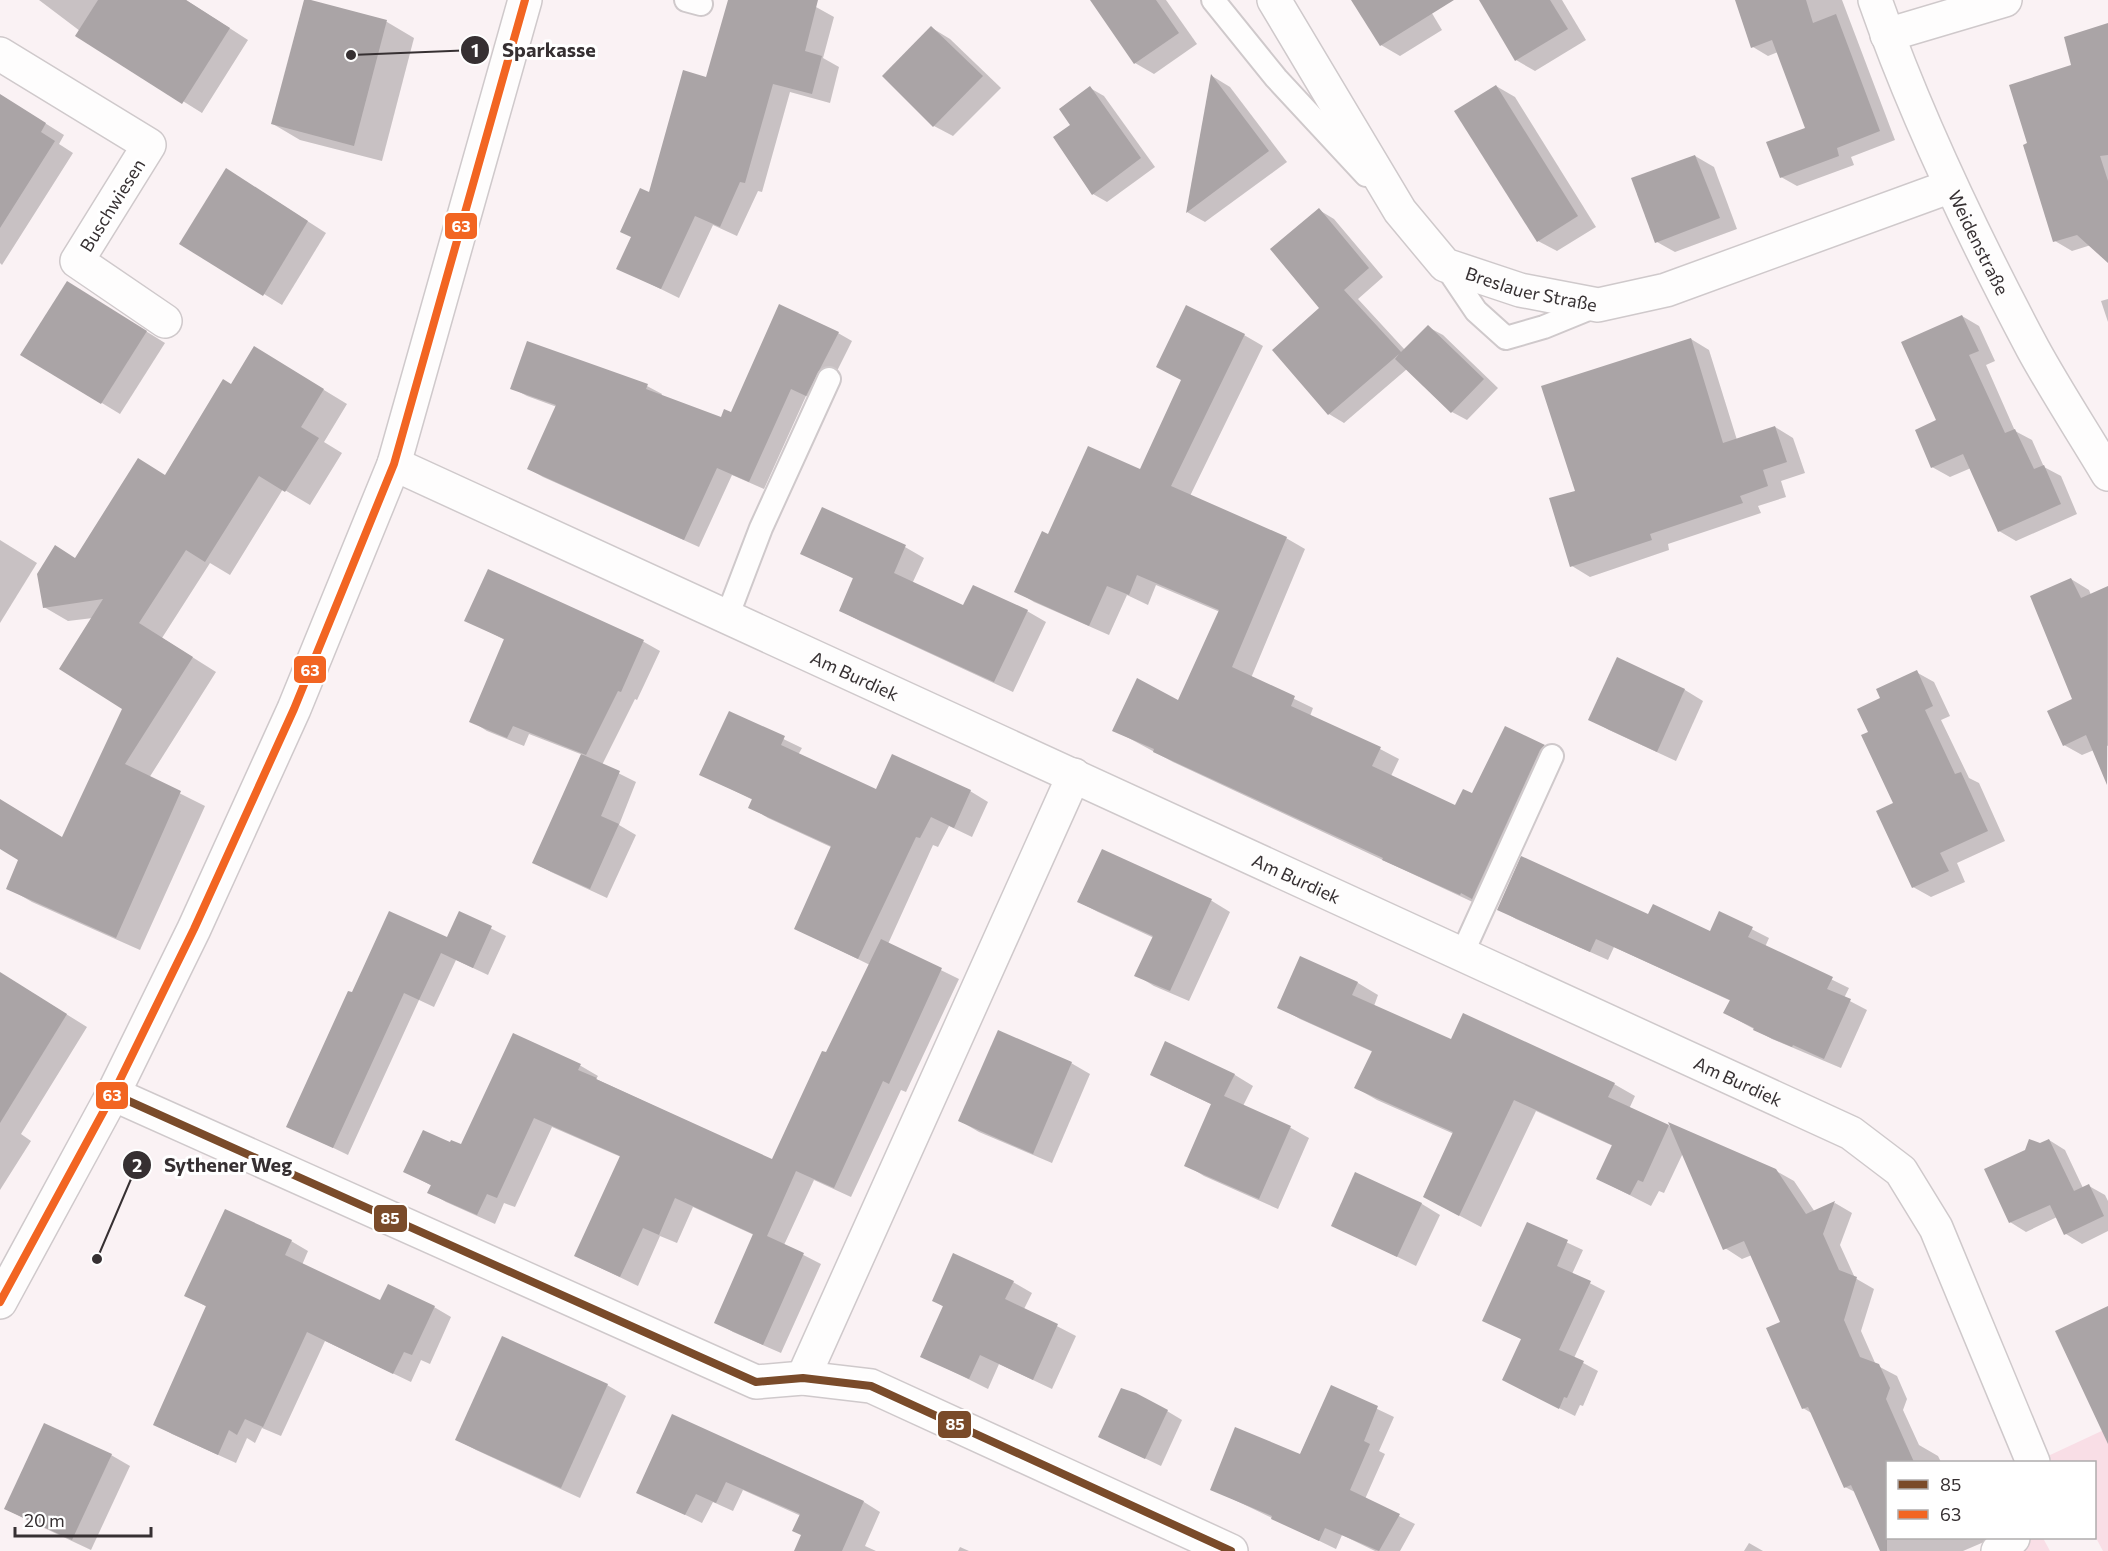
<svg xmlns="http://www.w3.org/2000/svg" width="2108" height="1551" viewBox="0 0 2108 1551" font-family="Commissioner,sans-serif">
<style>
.green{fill:#f9dee6}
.shadow{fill:#0003}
.building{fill:#aaa4a6}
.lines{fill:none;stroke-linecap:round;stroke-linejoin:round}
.lane-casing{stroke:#cfc9cb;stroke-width:26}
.street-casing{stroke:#cfc9cb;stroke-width:36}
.secondary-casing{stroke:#cfc9cb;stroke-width:36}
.lane{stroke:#fefdfd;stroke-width:22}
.street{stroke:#fefdfd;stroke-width:33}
.secondary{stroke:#fefdfd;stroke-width:33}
.bus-1-casing{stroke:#fff;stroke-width:12}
.bus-2-casing{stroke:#fff;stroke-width:12}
.bus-1{stroke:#7a4b2a;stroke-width:8}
.bus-2{stroke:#f26522;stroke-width:8}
.labels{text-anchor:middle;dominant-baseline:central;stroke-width:6;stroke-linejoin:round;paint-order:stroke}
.street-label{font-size:18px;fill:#363032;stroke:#fff}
.leader{fill:none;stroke:#363032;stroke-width:2}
.callout-dot{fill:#363032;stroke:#fff;stroke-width:2}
.mark-label{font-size:18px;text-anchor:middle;font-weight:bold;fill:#fff}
.callout-label{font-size:20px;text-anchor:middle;font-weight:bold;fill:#363032;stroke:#fff;stroke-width:6;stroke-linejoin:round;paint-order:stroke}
.line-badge{stroke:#fff;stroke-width:2}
.badge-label{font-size:16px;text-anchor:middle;font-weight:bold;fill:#fff}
</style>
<rect width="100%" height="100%" fill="#faf2f4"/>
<g class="green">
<polygon points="2108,1428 2108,1551 2103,1551 2095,1536 2094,1462 2052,1462 2048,1456"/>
<polygon points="2021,1538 2043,1538 2050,1551 2006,1551"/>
</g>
<g class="shadow">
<polygon points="39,0 186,0 248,40 202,113 77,35 80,31"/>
<polygon points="305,0 387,22 414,38 382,161 300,140 273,124"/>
<polygon points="730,0 800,0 800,2 816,7 834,17 823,58 839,67 830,103 790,92 762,192 758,191 737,236 713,225 679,298 618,268 650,194 707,78"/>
<polygon points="1092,0 1166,0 1197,44 1154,74 1135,63"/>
<polygon points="1353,0 1424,0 1442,30 1400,56 1381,45"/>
<polygon points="1481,0 1562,0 1586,40 1535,71 1516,60"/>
<polygon points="1749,0 1842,0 1895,140 1851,157 1854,165 1797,186 1781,177 1807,129 1778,52 1768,56 1753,47"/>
<polygon points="2108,25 2108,261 2091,245 2072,251 2055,241 2029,144 2073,66"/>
<polygon points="932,28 950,39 1001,88 953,136 934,126"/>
<polygon points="1212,76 1230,87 1287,162 1205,222 1187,212"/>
<polygon points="1496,86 1515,97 1596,227 1557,251 1538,241"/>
<polygon points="1090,88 1104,96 1155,167 1107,202 1093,194 1073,125"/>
<polygon points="0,95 64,135 59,144 73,153 2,265 0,263"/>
<polygon points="1695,156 1714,167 1737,229 1675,252 1657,242"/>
<polygon points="245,181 326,233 282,305 264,294"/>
<polygon points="1319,210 1334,219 1383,277 1358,299 1405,350 1428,327 1443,335 1498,388 1467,420 1452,412 1407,369 1344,423 1329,414 1321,308"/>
<polygon points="86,294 165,343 120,414 23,355"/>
<polygon points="2108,299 2108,322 2101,301"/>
<polygon points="1962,316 1979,326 1995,361 1986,365 2015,431 2032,440 2044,467 2061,476 2077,514 2016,541 1999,531 1971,468 1950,477 1932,467 1938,421"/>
<polygon points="838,333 852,341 821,403 806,396 764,489 732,475 699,547 543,477 529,469 557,407 527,396 512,388 647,386 662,394 661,396 722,419 732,414"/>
<polygon points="1244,335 1263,346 1190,496 1286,538 1305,549 1251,678 1313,708 1310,716 1380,749 1399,759 1391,776 1456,807 1544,746 1562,757 1479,905 1173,762 1114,730 1179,702 1220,612 1156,585 1148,605 1127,595 1109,635 1034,602 1016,591 1049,536 1141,471"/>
<polygon points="1691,339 1709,350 1737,440 1775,427 1793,438 1805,473 1781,481 1786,497 1758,506 1761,513 1668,544 1669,550 1590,577 1572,566 1577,492"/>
<polygon points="278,362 347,404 324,442 342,453 310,505 283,489 230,575 210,563 162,638 216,672 149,778 205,806 140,950 32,902 8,888 20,859 0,847 0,809 63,838 124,708 93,618 68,621 44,607 77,559 166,476 232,385"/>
<polygon points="823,509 905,547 924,558 912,584 964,607 1027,611 1046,622 1013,692 860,621 841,611 854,579 802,553"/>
<polygon points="0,540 37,563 0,623"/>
<polygon points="489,571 644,642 660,651 637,700 635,699 602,765 636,782 619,825 636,835 607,898 551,872 534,863 583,755 529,734 524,746 487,731 471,721 505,640 466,620"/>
<polygon points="2071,579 2089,590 2091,595 2108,587 2108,746 2106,745 2082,755 2064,745 2073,700"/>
<polygon points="1618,659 1685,690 1703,701 1676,761 1609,730 1590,719"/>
<polygon points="1916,672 1934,682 1950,716 1941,720 1969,778 1979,783 2005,841 1957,863 1965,882 1931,897 1913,887 1895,804 1869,732 1882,699"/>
<polygon points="729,713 802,748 798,755 877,791 970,791 988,802 972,837 949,826 938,847 933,845 888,944 959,979 906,1092 901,1090 851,1197 814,1180 784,1245 821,1264 781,1353 733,1332 716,1322 754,1235 693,1207 677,1243 660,1236 638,1286 576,1256 621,1157 552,1127 515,1207 504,1203 495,1224 446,1202 429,1192 432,1186 405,1171 451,1144 462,1146 514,1035 581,1066 598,1076 596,1079 773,1161 870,965 796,929 833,848 768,818 750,807 753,800 701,774"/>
<polygon points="1103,851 1212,901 1230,912 1189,1001 1154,986 1136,975 1154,938 1098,912 1079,902"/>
<polygon points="1499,909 1649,916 1711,933 1720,913 1769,938 1765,947 1849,988 1844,998 1867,1010 1841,1068 1772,1039 1725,1013 1731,1001 1614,947 1608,960 1516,919"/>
<polygon points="460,913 506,936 488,975 456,960 434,1007 419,1000 348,1155 288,1126 353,994 448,939"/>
<polygon points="1301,958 1358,983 1378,995 1374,1006 1452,1041 1614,1084 1635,1096 1629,1109 1776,1171 1794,1181 1815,1212 1835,1203 1852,1213 1840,1245 1855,1278 1874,1289 1861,1331 1876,1365 1897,1376 1907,1399 1903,1410 1919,1445 1938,1456 1941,1462 1888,1462 1888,1538 1991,1539 1963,1551 1881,1551 1855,1492 1845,1487 1813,1414 1803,1408 1782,1323 1752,1255 1742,1259 1725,1248 1683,1153 1664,1193 1659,1191 1651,1206 1598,1179 1613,1146 1536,1111 1481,1227 1445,1208 1454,1134 1377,1100 1356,1088 1373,1052 1300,1019 1279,1007"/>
<polygon points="0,973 87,1027 21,1134 31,1141 0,1190"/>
<polygon points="1166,1043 1235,1075 1253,1086 1243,1106 1291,1128 1309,1138 1278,1209 1204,1176 1186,1165 1213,1105 1171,1085"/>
<polygon points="1071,1063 1090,1074 1052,1163 979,1132 960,1121"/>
<polygon points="2049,1140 2065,1150 2083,1188 2089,1186 2105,1195 2108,1201 2108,1231 2082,1244 2066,1234 2057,1217 2026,1232 2010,1222 2040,1145"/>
<polygon points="1356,1174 1422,1204 1440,1215 1416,1266 1333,1225"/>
<polygon points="1527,1224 1583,1250 1572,1274 1605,1291 1574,1358 1598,1371 1583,1406 1580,1405 1575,1416 1519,1388 1523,1340 1484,1320"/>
<polygon points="291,1241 308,1251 302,1265 381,1302 434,1307 451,1317 430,1364 421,1360 411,1382 325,1341 281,1436 262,1428 255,1443 247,1438 236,1463 172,1434 155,1424 207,1307 186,1295"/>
<polygon points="1013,1282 1032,1293 1024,1309 1076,1336 1052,1389 999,1364 988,1389 922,1356 944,1307 934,1301"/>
<polygon points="607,1385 626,1396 580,1498 476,1450 457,1440"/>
<polygon points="1331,1387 1394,1417 1379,1451 1385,1454 1365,1499 1415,1524 1400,1551 1375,1551 1342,1535 1336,1549 1212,1489 1300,1455"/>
<polygon points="1167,1411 1182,1420 1161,1466 1100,1437"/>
<polygon points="673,1416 864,1502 880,1512 865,1546 876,1551 795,1551 803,1535 801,1516 743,1490 733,1511 713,1502 702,1523 638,1492"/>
<polygon points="111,1455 130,1466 91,1550 25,1519 6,1509"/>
<polygon points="1749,1543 1763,1551 1744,1551"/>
<polygon points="960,1547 969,1551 958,1551"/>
</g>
<g class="building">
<polygon points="98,0 186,0 230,28 182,104 75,36"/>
<polygon points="304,0 311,0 387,20 354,146 271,124"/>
<polygon points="728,0 818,0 805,51 822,56 812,94 773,84 745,183 740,182 720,227 695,216 661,289 616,269 631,237 620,232 640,188 649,192 683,70 706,77"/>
<polygon points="1090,0 1156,0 1179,33 1134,64"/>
<polygon points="1351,0 1454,0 1380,46"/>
<polygon points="1479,0 1550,0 1568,29 1515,61"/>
<polygon points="1735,0 1806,0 1813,23 1836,14 1880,131 1837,148 1839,156 1780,178 1766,142 1805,128 1772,40 1751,48"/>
<polygon points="2108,23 2108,155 2100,156 2108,181 2108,263 2077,235 2053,242 2023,145 2027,143 2009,85 2071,65 2064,37"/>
<polygon points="931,26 983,76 933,127 882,76"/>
<polygon points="1211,74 1269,151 1186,213"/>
<polygon points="1496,85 1578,216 1537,242 1454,111"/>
<polygon points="1090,86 1141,158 1092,195 1053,137 1070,125 1059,109"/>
<polygon points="0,94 46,123 41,132 55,141 0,228"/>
<polygon points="1695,155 1720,218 1655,243 1631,178"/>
<polygon points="226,168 308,221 263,296 179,244"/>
<polygon points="1319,208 1369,268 1344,290 1401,352 1428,325 1484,379 1451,413 1395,359 1399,354 1328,415 1272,350 1319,308 1270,249"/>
<polygon points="67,281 147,331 101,404 20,355"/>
<polygon points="779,304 839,332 806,396 791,389 749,482 717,468 684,540 527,469 556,405 510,389 527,341 648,384 646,389 721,417 724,409 731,412"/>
<polygon points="1186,305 1245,334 1171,486 1287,537 1232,667 1295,696 1291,706 1381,747 1372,766 1455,805 1463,789 1472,793 1505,726 1545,745 1540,750 1472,899 1461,893 1460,895 1382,860 1383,858 1153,752 1154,749 1112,731 1137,678 1178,700 1219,610 1137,575 1129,595 1107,586 1089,626 1014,592 1042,531 1048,534 1088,446 1140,469 1181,380 1156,367"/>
<polygon points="1962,315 1979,351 1969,355 2005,433 2015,429 2034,469 2044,465 2061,504 1998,532 1963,454 1931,468 1915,430 1936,420 1901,342"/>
<polygon points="1691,338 1723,443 1775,426 1787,462 1763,470 1768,486 1740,496 1743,503 1650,534 1652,540 1570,567 1549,498 1575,491 1541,386"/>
<polygon points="254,346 324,389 301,427 319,438 285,492 259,476 205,562 186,550 139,623 193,657 125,764 181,791 116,938 6,889 18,860 0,849 0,799 62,837 122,709 59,669 103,599 43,608 37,574 55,545 75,558 138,458 165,475 223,379 231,384"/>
<polygon points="822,507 906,545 894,573 963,605 973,585 1028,610 994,682 839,611 853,578 800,554"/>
<polygon points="488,569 644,640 621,692 618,691 586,755 513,726 507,738 469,722 504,639 464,621"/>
<polygon points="2071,578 2081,598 2108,586 2107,785 2086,735 2063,746 2047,711 2072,699 2030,596"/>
<polygon points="1617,657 1685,689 1657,752 1588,720"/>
<polygon points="1917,670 1933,706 1925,710 1955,774 1961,772 1988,831 1940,853 1949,871 1912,888 1876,811 1893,803 1861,735 1868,732 1857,709 1880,698 1876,689"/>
<polygon points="729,711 785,736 781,745 876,789 892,754 971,790 954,828 931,817 920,838 916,837 858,959 794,929 831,846 748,808 752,799 699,775"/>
<polygon points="581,754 620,771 601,816 619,824 590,889 532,863"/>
<polygon points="1102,849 1212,899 1170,991 1134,976 1153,936 1077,902"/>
<polygon points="1521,856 1648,914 1653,904 1710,931 1719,911 1753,927 1748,937 1833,977 1827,989 1851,999 1824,1059 1793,1045 1792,1047 1773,1039 1753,1030 1754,1028 1723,1013 1730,1000 1596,939 1590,952 1497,910"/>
<polygon points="389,911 447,937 459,911 492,926 473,968 441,953 419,1000 404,993 333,1148 286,1127 348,991 352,992"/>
<polygon points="881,939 942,968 889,1084 883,1081 834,1188 796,1171 767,1236 804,1253 763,1345 714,1323 753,1234 675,1198 659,1235 643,1228 620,1277 574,1256 620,1156 534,1118 497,1198 487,1194 477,1215 427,1193 431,1185 403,1172 423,1130 450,1142 451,1140 461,1144 513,1033 581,1064 578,1070 597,1078 596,1079 772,1159 822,1051 826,1052"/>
<polygon points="1300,956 1358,982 1352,995 1451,1039 1463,1013 1615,1083 1608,1097 1669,1125 1643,1182 1638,1180 1630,1195 1596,1179 1612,1145 1514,1100 1459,1216 1423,1197 1453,1132 1354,1088 1372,1051 1277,1008"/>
<polygon points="0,972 67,1014 0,1123"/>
<polygon points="998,1030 1072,1062 1033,1154 958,1121"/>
<polygon points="1165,1041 1235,1074 1224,1096 1291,1126 1259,1199 1184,1166 1211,1104 1150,1075"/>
<polygon points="1668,1122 1776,1169 1806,1214 1835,1201 1823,1234 1839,1270 1857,1277 1844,1320 1860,1357 1879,1364 1890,1388 1886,1399 1914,1462 1887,1462 1887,1551 1880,1551 1851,1485 1844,1488 1808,1407 1802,1409 1766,1328 1780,1322 1744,1241 1723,1250"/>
<polygon points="2029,1139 2040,1143 2049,1139 2074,1191 2089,1184 2104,1216 2064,1235 2050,1205 2009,1223 1984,1169 2025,1150"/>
<polygon points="1355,1172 1422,1203 1397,1257 1331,1226"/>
<polygon points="225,1209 292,1240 285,1255 380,1300 388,1284 435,1306 412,1355 404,1352 393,1374 307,1332 263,1427 245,1419 237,1435 229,1430 218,1455 153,1425 206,1306 184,1296"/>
<polygon points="1527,1222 1568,1240 1557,1266 1591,1281 1559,1350 1584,1361 1567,1398 1564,1397 1559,1409 1502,1380 1521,1339 1482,1321"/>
<polygon points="953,1253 1014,1281 1005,1299 1058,1324 1033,1380 980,1355 969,1379 920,1357 943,1306 932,1301"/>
<polygon points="2108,1306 2108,1444 2055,1331"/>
<polygon points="502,1336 608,1384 561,1488 455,1440"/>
<polygon points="1331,1385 1378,1406 1364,1441 1370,1444 1350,1490 1400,1514 1379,1551 1325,1528 1319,1541 1271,1519 1272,1516 1210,1490 1235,1427 1300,1454"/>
<polygon points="1121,1388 1136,1393 1168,1410 1145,1459 1098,1437"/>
<polygon points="672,1414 864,1501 842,1551 794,1551 801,1535 792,1531 800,1514 726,1482 716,1503 696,1494 685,1515 636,1493"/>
<polygon points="44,1423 112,1454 72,1540 4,1509"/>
</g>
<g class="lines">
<g class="lane-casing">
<g id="lane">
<polyline points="686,0 701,4"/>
<polyline points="1213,0 1276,78 1366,175"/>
<polyline points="1445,265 1476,311 1506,338 1544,327 1598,305"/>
<polyline points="727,617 761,528 829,379"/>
<polyline points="1462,954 1552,756"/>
</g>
</g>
<g class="street-casing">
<g id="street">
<path id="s1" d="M1274 0 1400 211 1445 265 1520 290 1598 305 1666 290 1951 186"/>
<path id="s2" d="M1875 0C1917 120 1973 236 2033 349 2056 391 2083 432 2108 474"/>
<polyline points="1887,35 2005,0"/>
<polyline points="0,54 149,145 77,261 165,321"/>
<path id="s3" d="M394 464 1851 1133 1901 1171 1936 1228 2033 1462"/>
<polyline points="113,1094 756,1382 803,1378 871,1386 1231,1551"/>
<polyline points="803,1378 1074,775"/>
<polyline points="1998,1551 2013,1538"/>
</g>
</g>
<g class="secondary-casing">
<polyline id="secondary" points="0,1302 113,1094 194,929 294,709 394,464 525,0"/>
</g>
<use href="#lane" class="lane"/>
<use href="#street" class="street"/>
<use href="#secondary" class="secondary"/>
<g class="bus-1-casing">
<polyline id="bus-1" points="113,1094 756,1382 803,1378 871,1386 1231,1551"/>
</g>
<g class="bus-2-casing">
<polyline id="bus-2" points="0,1302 113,1094 194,929 294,709 394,464 525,0"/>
</g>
<use href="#bus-1" class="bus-1"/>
<use href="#bus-2" class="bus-2"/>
</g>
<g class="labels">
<g class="street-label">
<text transform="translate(112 205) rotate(-58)">Buschwiesen</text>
<text stroke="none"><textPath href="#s2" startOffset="264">Weidenstraße</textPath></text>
<text stroke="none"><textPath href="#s1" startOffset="406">Breslauer Straße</textPath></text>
<text stroke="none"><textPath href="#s3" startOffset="507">Am Burdiek</textPath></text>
<text stroke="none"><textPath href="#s3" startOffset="993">Am Burdiek</textPath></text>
<text stroke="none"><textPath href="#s3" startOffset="1479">Am Burdiek</textPath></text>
</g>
</g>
<path class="leader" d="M351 55L475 50M97 1259L137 1165"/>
<g class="callout-dot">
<circle cx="351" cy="55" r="6"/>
<circle cx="97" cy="1259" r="6"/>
<circle cx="475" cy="50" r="15"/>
<circle cx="137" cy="1165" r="15"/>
</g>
<g class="mark-label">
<text x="475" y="57">1</text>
<text x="137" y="1172">2</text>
</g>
<g class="callout-label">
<text x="549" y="57">Sparkasse</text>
<text x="228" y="1172">Sythener Weg</text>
</g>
<g class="line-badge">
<rect x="444" y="212" width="34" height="28" rx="6" fill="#f26522"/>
<rect x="293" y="655" width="34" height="29" rx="6" fill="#f26522"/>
<rect x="95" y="1081" width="34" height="29" rx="6" fill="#f26522"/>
<rect x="373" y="1204" width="35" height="29" rx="6" fill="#7a4b2a"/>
<rect x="937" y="1410" width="35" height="29" rx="6" fill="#7a4b2a"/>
</g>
<g class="badge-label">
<text x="461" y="232">63</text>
<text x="310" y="676">63</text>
<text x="112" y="1101">63</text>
<text x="390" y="1224">85</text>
<text x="955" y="1430">85</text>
</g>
<rect x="1886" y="1461" width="210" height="78" fill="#ffffff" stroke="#afacad" stroke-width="1.5"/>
<rect x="1898" y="1480" width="30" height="9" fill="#7a4b2a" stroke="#afacad" stroke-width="1.5"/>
<text x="1940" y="1491" font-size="18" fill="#363032">85</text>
<rect x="1898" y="1510" width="30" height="9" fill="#f26522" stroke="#afacad" stroke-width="1.5"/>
<text x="1940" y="1521" font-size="18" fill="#363032">63</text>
<path d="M15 1527v9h136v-9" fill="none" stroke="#363032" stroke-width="3"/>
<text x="24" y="1527" font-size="18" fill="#363032" stroke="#ffffff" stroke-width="4.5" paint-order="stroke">20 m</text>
</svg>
